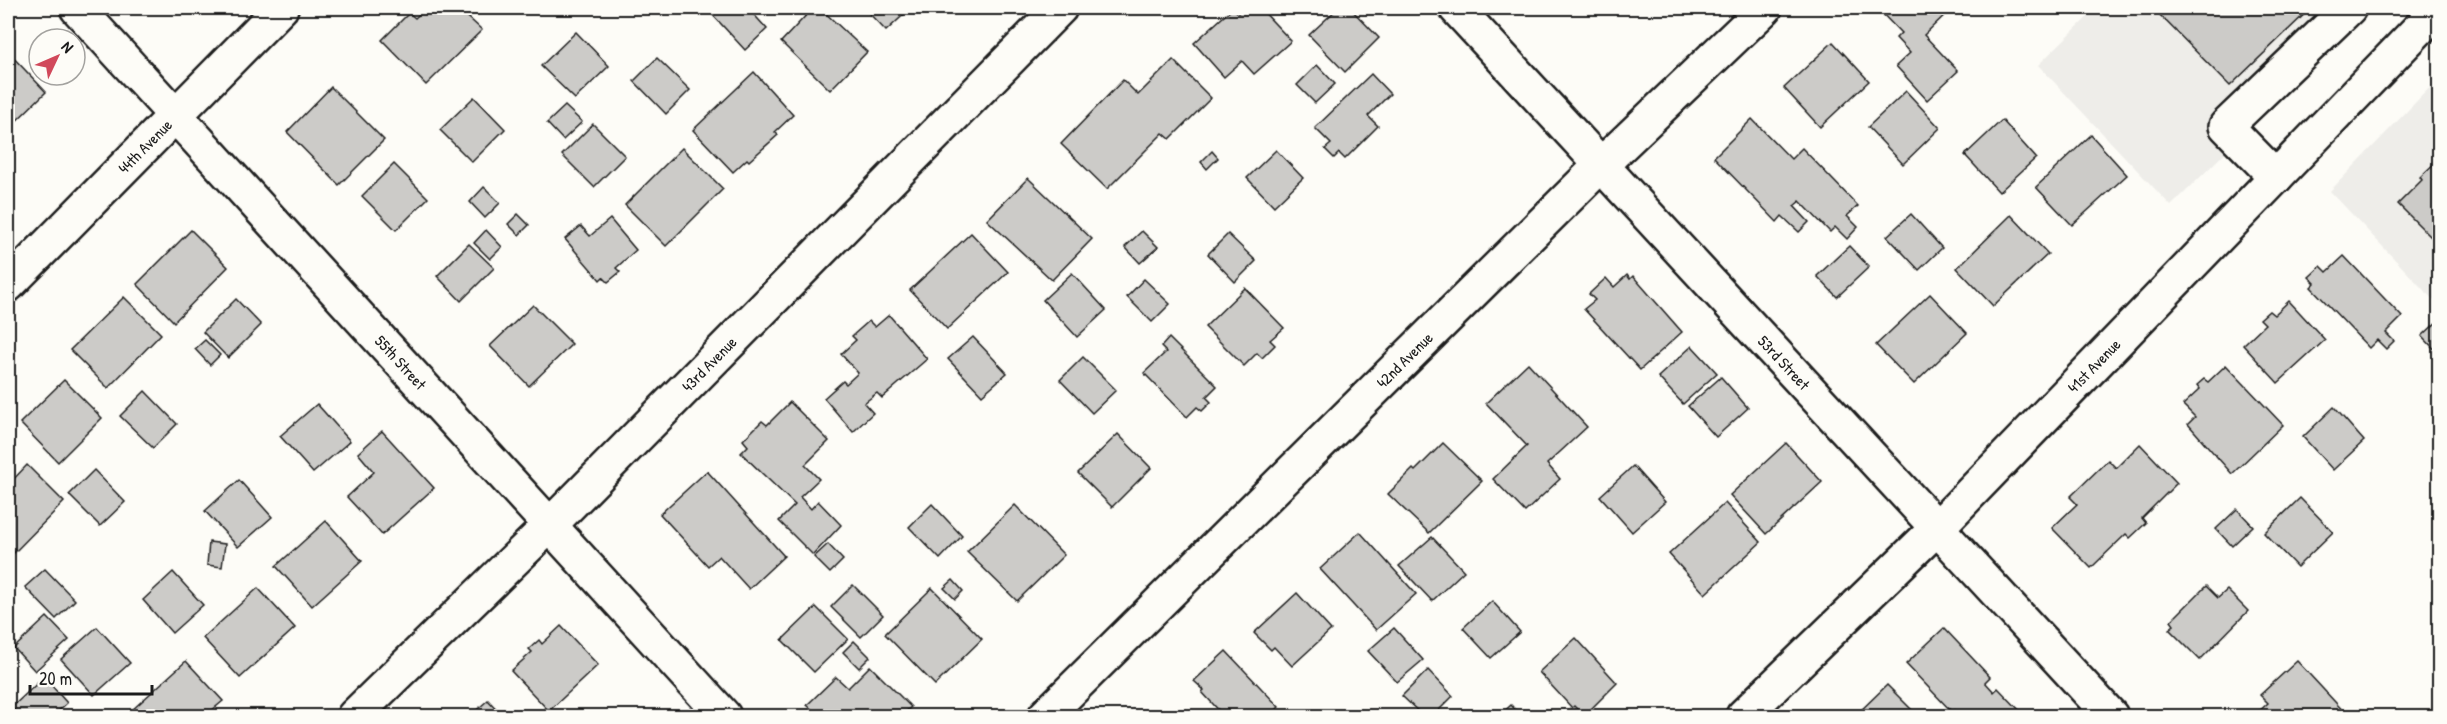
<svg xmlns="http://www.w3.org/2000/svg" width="2447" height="724" viewBox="0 0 2447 724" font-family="'Patrick Hand',sans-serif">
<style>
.built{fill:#eeede9}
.building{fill:#cccbc8;stroke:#1c1c1c;stroke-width:1.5}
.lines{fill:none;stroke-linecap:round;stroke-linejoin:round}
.minor-casing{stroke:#1c1c1c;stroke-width:38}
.minor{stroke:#fdfcf7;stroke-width:33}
.labels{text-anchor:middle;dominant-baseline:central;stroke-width:5;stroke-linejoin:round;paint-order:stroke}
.street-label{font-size:16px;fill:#1c1c1c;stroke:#fdfcf7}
</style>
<rect width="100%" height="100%" fill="#fdfcf7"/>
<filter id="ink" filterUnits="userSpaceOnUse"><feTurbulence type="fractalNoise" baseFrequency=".0167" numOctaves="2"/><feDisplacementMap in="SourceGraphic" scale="12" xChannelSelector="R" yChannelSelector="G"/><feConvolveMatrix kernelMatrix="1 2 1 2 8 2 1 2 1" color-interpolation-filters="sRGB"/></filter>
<g filter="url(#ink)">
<g class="built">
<polygon points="2097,8 2372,8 2171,206 2038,65"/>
<polygon points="2439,78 2439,306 2330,191"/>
</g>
<g class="building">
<polygon points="426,8 458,8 482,30 426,85 382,40 409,13 415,18"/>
<polygon points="717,8 748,8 767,29 745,50 711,13"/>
<polygon points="813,8 820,8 867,52 830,90 781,42"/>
<polygon points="864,8 911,8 886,31"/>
<polygon points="1233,8 1238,13 1244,8 1260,8 1291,41 1254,74 1242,61 1224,77 1194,43"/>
<polygon points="1338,8 1350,8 1379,38 1345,72 1309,35"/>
<polygon points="1877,8 1952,8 1924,35 1958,71 1927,100 1896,66 1910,53 1896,38 1901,33"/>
<polygon points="2153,8 2311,8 2230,86"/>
<polygon points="576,32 609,66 575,99 541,66"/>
<polygon points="1833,42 1869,81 1820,127 1784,88"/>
<polygon points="8,52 46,92 8,129"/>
<polygon points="657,58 690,90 666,114 634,81"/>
<polygon points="1173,60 1211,98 1170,139 1163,133 1107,189 1061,144 1123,80 1138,95"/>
<polygon points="1317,65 1335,84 1315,103 1297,85"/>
<polygon points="754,72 793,115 775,132 778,135 749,161 747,159 733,172 693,130"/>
<polygon points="1371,74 1390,94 1368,116 1378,126 1345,159 1339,153 1334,158 1325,149 1331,144 1315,128"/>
<polygon points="331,87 384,140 339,185 287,132"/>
<polygon points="1906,91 1940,128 1903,164 1868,127"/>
<polygon points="474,97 505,129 472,162 440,130"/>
<polygon points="565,106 582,122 563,140 547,123"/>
<polygon points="1752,119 1791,159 1802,148 1858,206 1847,216 1858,227 1847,239 1835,227 1830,232 1800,201 1794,206 1809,222 1799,232 1782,216 1777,222 1714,157"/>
<polygon points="2002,120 2036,158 1999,192 1965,155"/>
<polygon points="593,124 625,156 594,187 562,155"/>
<polygon points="2091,135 2127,175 2072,225 2036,187"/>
<polygon points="682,148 723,189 666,246 625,205"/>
<polygon points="1276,150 1303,178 1274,206 1247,178"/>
<polygon points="1212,151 1218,158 1207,169 1201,162"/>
<polygon points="2440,158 2440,246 2398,204 2422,180 2420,177"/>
<polygon points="394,164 428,198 396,230 362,196"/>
<polygon points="1028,178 1092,239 1052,280 987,220"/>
<polygon points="484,187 500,203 485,218 470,202"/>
<polygon points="518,214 529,225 519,235 508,224"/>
<polygon points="1911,214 1942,248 1919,270 1887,236"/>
<polygon points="2011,215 2048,254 1993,306 1957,268"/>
<polygon points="610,219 636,250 616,268 620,272 608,282 603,277 600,280 565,239 581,226 590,236"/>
<polygon points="191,230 228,267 174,322 137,284"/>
<polygon points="486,230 502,247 490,259 474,243"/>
<polygon points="1142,231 1158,247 1140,263 1125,247"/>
<polygon points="971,233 1008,272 947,329 910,290"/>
<polygon points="1228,234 1256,261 1235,282 1208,254"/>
<polygon points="469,244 494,268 461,301 437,276"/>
<polygon points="1849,246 1869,267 1837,297 1817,276"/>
<polygon points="2344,256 2402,317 2386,333 2394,341 2386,349 2377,340 2369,348 2311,287 2315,283 2309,277 2321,266 2327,272"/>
<polygon points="1072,273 1106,310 1077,337 1043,300"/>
<polygon points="1627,275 1630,279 1633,276 1682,332 1640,370 1584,309 1595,300 1589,294 1606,278 1614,287"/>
<polygon points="1144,279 1170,304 1152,322 1127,297"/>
<polygon points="1245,288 1284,328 1270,340 1275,345 1262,358 1257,353 1244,366 1205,327"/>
<polygon points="1930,294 1967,333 1914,384 1876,345"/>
<polygon points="124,297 161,334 108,388 70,350"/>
<polygon points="236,299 261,325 228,358 203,332"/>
<polygon points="2289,301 2325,340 2278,383 2243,345 2265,324 2260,319 2269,311 2274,315"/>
<polygon points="533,305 572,344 529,386 490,346"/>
<polygon points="889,315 927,359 882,398 877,393 864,403 873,413 853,432 824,398 843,381 846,384 858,373 841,354 856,340 852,336 869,321 875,327"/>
<polygon points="2439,320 2440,320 2440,355 2422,336"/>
<polygon points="973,337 1007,373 982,395 948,359"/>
<polygon points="1169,338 1217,386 1206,397 1211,402 1202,411 1197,407 1187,417 1144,373 1166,352 1161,347"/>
<polygon points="205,340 220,355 210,365 195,349"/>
<polygon points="1692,346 1717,373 1683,404 1658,377"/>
<polygon points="1083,357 1116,390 1092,413 1060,380"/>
<polygon points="1528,363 1587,427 1547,464 1560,479 1525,512 1493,479 1527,446 1486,403"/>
<polygon points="2226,365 2283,425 2232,474 2188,424 2195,417 2183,405 2200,389 2197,385 2204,379 2208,382"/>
<polygon points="1721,377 1748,408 1716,437 1688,406"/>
<polygon points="64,380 102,418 58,462 20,423"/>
<polygon points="145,391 177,424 153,448 120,416"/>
<polygon points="790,402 829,441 805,465 819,479 800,497 811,509 818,501 841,525 813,555 779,521 795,505 741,453 748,446 743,440 762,421 767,425"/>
<polygon points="317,404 350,441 313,473 280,436"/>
<polygon points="2334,407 2364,441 2333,470 2303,437"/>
<polygon points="382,431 434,488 382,535 347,497 374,472 358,453"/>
<polygon points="1118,434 1151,468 1112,507 1078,473"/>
<polygon points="1443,443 1482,481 1429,533 1388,494 1413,469 1415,471"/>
<polygon points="1786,443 1822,482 1766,534 1730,495"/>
<polygon points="2140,444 2177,483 2142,518 2146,523 2130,538 2126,534 2091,568 2052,528 2077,504 2070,497 2108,460 2116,468"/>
<polygon points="27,465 64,502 11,556 8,553 8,485"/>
<polygon points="1633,466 1665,502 1632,532 1600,496"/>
<polygon points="94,470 125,502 100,526 69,495"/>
<polygon points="707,471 784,556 749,589 719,556 708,566 660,514"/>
<polygon points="239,480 272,517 238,547 205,511"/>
<polygon points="2300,498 2333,532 2297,567 2264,533"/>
<polygon points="1725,503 1761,542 1705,594 1669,554"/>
<polygon points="932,504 962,536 940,559 909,527"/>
<polygon points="1015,505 1064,555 1017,601 967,552"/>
<polygon points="2237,509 2253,526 2232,546 2216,529"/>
<polygon points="326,521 362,561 312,606 276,566"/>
<polygon points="1360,532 1416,594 1376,630 1320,569"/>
<polygon points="1432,537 1464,571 1432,601 1399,566"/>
<polygon points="209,542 225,544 222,567 207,565"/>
<polygon points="828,544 843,560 830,573 814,557"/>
<polygon points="45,569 75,600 56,619 25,587"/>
<polygon points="173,572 203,605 172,633 143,600"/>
<polygon points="953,580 963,591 955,599 944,588"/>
<polygon points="853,585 883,615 861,637 831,607"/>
<polygon points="2206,586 2218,598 2227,590 2248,611 2200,660 2169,629 2174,625 2171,621"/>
<polygon points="258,588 295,628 240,678 203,638"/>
<polygon points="932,588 982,639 935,685 885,634"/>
<polygon points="1297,593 1331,630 1292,666 1274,647 1271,650 1254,633"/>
<polygon points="1492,601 1520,632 1491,658 1463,628"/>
<polygon points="816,607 848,639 814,672 782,640"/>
<polygon points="47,617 69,640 35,671 14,648"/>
<polygon points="561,626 598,665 549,711 511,671 532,652 529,649 539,640 542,644"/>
<polygon points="97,627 130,663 94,695 61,659"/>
<polygon points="1394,628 1423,660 1397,682 1368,651"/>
<polygon points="1944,628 1990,677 1985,682 1994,692 1998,688 2025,716 1960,716 1954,710 1952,712 1906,664"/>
<polygon points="1576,638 1617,683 1584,716 1574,706 1572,708 1539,672"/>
<polygon points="854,641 870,657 859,668 843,652"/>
<polygon points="1226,651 1279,707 1270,716 1224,716 1202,692 1204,690 1194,681"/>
<polygon points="186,661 223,701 205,716 135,716 131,711"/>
<polygon points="2297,661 2348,716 2254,716 2268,703 2260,695"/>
<polygon points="870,666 911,707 901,716 819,716 807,705 836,677 848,688"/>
<polygon points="1428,670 1453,696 1433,716 1423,716 1402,696"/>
<polygon points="44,677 67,703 53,716 20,716 12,707"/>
<polygon points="1887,685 1918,716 1855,716"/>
<polygon points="488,700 503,716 470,716"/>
<polygon points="1511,705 1521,716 1499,716"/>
</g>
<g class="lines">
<g class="minor-casing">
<g id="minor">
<path id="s1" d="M77 8 724 716"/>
<path id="s2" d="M1456 8 2111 716"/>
<polyline points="2276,177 2226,126 2349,8"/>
<path id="s3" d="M8 285 281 8"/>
<path id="s4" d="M354 716 550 525 1060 8"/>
<path id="s5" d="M1045 716 1601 165 1765 8"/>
<path id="s6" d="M1743 716 1937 528 2439 8"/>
</g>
</g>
<use href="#minor" class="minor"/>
</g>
</g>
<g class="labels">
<g class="street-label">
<text stroke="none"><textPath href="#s3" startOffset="195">44th Avenue</textPath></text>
<text stroke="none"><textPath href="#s1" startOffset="480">55th Street</textPath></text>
<text stroke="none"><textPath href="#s5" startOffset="506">42nd Avenue</textPath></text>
<text stroke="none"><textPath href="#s2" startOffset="483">53rd Street</textPath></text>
<text stroke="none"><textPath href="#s4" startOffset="500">43rd Avenue</textPath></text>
<text stroke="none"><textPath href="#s6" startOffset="496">41st Avenue</textPath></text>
</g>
</g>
<rect width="2447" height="724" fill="none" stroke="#fdfcf7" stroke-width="30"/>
<rect x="15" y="15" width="2417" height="694" fill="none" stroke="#1c1c1c" stroke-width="2" filter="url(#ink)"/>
<g transform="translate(57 57) rotate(46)"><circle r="28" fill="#fdfcf7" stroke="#a3a29f" stroke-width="1.5"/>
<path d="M0-4.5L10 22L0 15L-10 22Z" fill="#d1495b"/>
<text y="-9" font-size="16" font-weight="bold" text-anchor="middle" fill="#1c1c1c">N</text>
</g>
<path d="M30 685v9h122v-9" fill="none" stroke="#1c1c1c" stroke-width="3"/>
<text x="39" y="685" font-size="18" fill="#1c1c1c" stroke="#fdfcf7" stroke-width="4.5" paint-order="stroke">20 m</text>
</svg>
